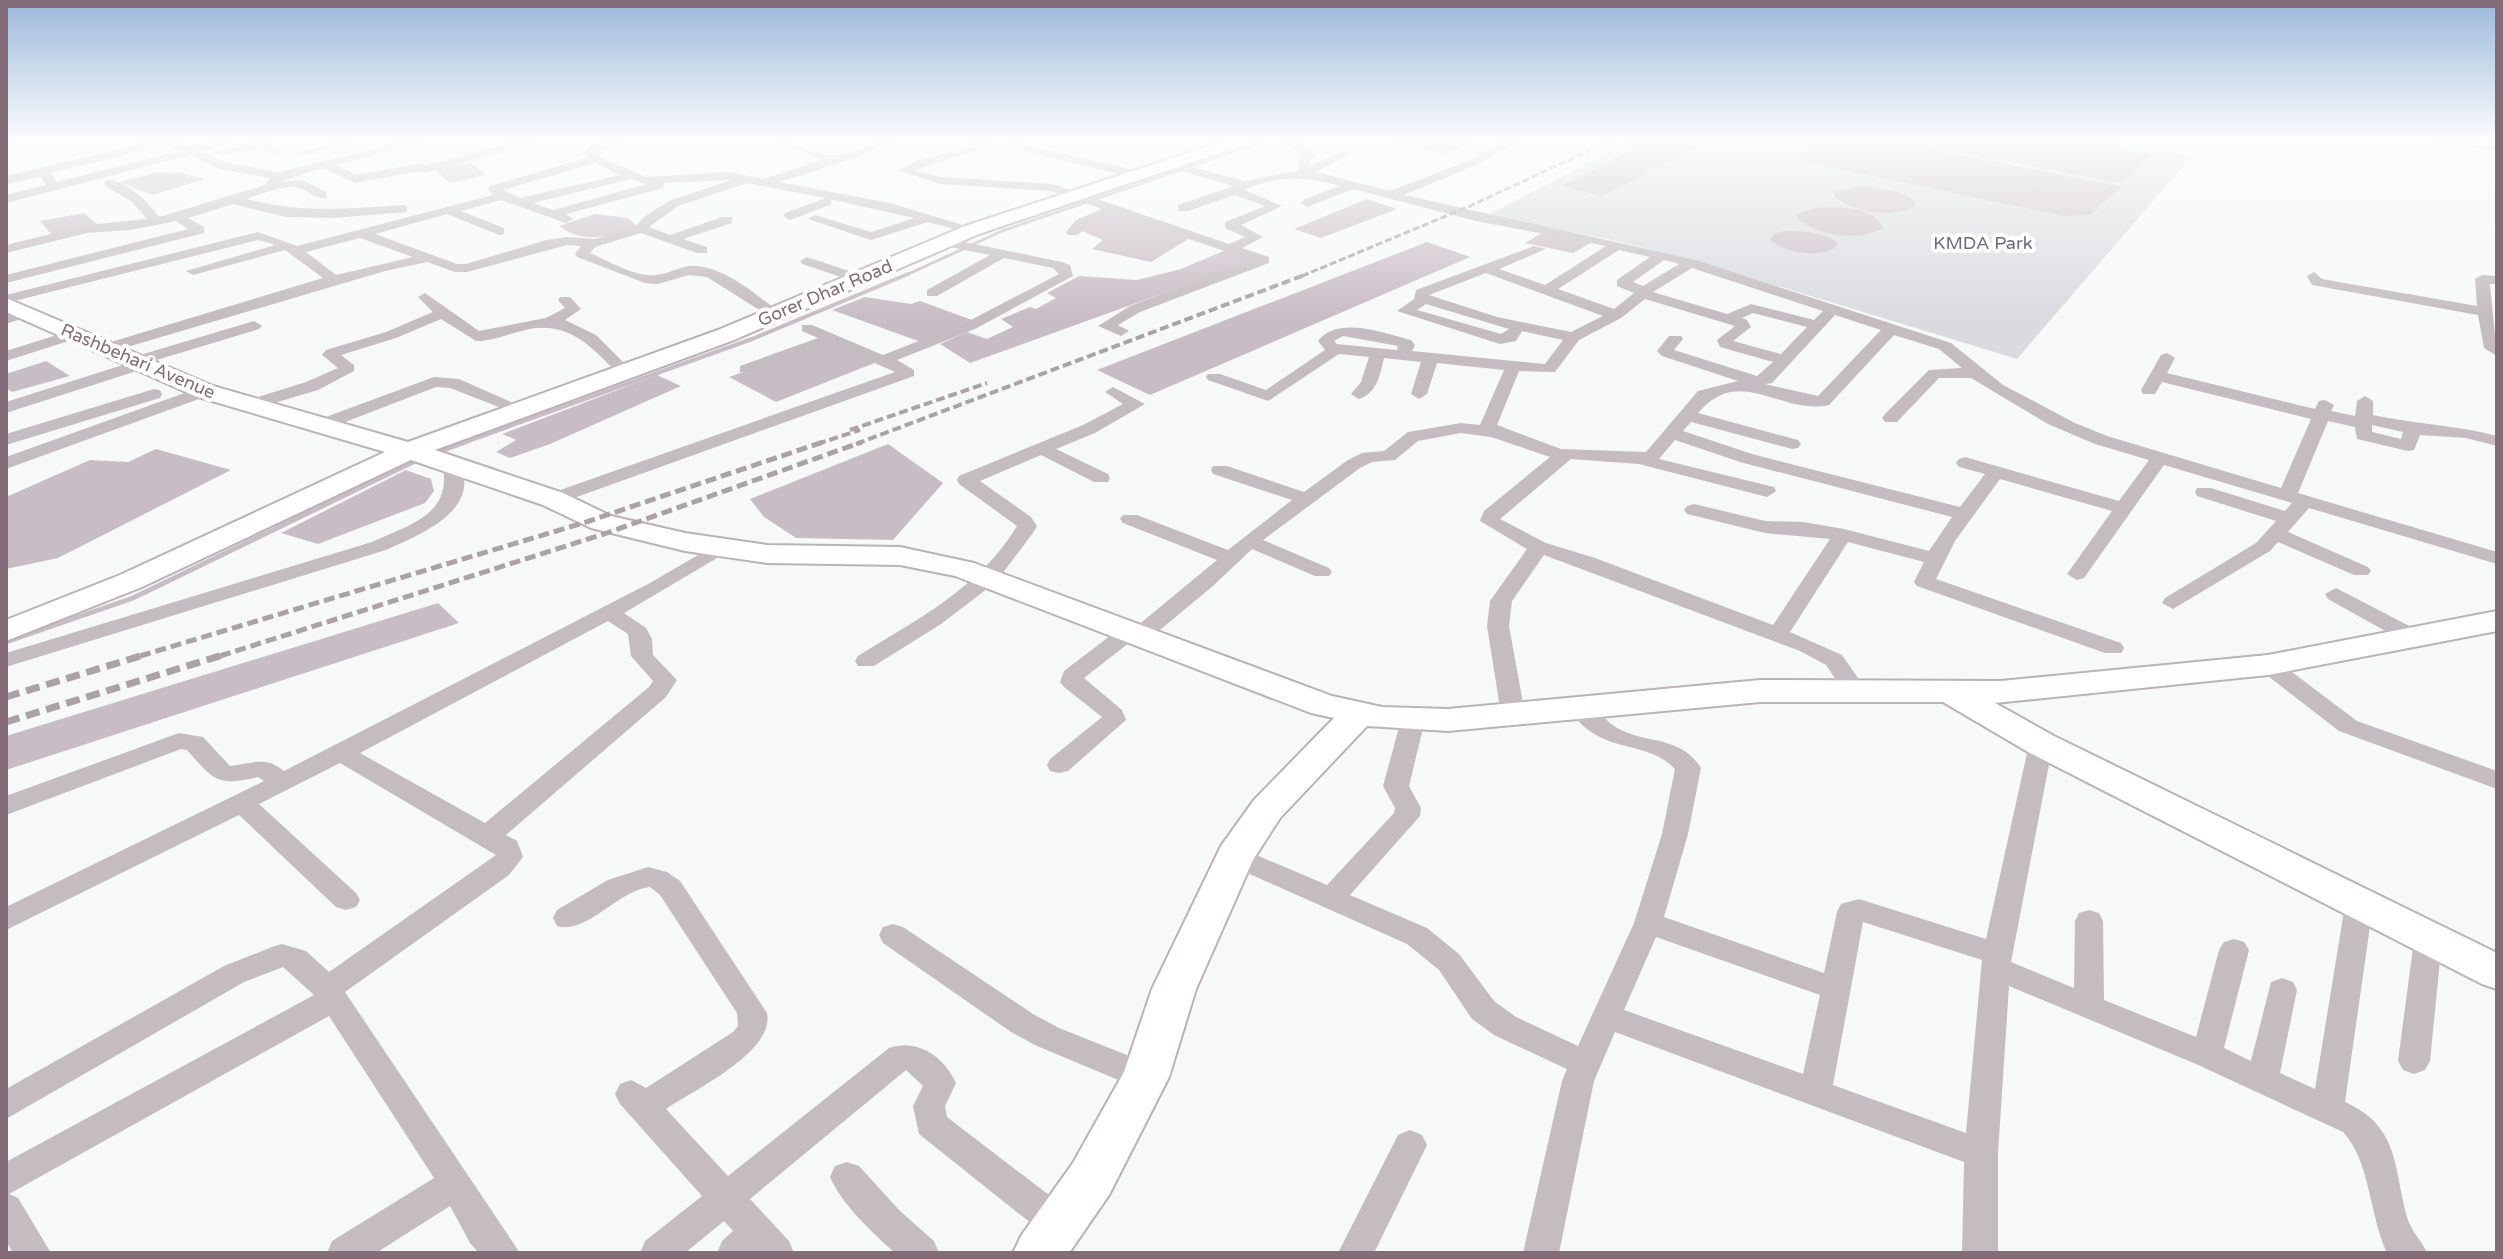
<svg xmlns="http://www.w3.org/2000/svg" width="2503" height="1259" viewBox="0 0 2503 1259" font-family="'Varela Round',sans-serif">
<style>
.green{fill:#d9dbdf}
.water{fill:#c9bdc5}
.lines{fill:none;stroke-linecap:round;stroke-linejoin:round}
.stream-far2{stroke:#c9bdc5;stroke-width:3}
.stream-far1{stroke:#c9bdc5;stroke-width:4}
.stream{stroke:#c9bdc5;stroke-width:5}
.secondary-casing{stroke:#bbb1b6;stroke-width:4}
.street{fill:#c4bcc0;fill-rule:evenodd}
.secondary{fill:#fff;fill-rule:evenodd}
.rail-far3{stroke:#aca1a7;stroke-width:3;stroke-dasharray:7 3;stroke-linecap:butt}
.rail-far2{stroke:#aca1a7;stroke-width:4;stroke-dasharray:9 4;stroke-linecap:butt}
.rail-far1{stroke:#aca1a7;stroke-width:5;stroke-dasharray:11 5;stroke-linecap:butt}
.rail{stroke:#aca1a7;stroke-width:7;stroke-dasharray:14 7;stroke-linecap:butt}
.labels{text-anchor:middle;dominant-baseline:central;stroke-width:8;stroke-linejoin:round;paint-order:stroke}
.far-park-label{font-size:18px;fill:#6a6d7c;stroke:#fff}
.far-street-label{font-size:18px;fill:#846c79;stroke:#fff}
</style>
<rect width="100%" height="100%" fill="#f7f9f9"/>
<polygon class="green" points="1630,141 2108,141 2191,157 2017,359 1696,261 1608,239 1486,216"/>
<g class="water">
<polygon points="1383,141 1473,141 1443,155"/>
<polygon points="1648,141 1677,141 1698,146 1602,196 1561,186"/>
<polygon points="1821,141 1890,141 2121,187 2090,215 2064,216 1814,164 1795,156"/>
<polygon points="1904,141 2079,141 2152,155 2121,183"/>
<polygon points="470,162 486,175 450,183 435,170"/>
<polygon points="158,172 182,173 205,179 152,195 119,182"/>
<path d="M1866 186 1899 192 1915 201 1914 206C1893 220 1853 211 1835 197V191Z"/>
<polygon points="1367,199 1397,209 1321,238 1294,229"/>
<path d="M1814 208C1835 207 1875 205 1883 228 1857 242 1821 236 1798 219L1797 214Z"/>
<polygon points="1118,212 1190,238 1151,262 1092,249 1103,240 1075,228"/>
<polygon points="84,213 97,224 52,235 40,221"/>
<path d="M595 214 628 218 637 226C610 236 584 245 559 226Z"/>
<polygon points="1545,231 1594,241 1573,253 1525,243"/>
<path d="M1785 231C1804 231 1820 232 1837 242V246C1820 259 1786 253 1770 240L1774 234Z"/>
<polygon points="1427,242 1470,257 1150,395 1097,370"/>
<polygon points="1226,250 1258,259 970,363 940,344 967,332 987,339 1013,327 1001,319 1030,307 1036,309 1056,298 1047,293 1079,276 1137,280 1181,269"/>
<polygon points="865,297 911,304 920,301 972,320 921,342 832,310"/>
<polygon points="831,341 877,362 776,402 729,377"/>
<polygon points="46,361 70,376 12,392 6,388 6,374"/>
<polygon points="657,375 681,386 550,444 510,458 496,452 516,440 502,434"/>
<polygon points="888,444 943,483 893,540 796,538 764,517 750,499"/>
<polygon points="156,449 231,470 58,558 6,569 6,497 90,460 128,462"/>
<polygon points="406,470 431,479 434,491 425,503 318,544 281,533"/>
<polygon points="438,603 459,623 6,770 6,736"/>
</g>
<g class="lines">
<polyline class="stream-far2" points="904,276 1002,231 1265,141"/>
<polyline class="stream-far1" points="460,444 752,339 908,274"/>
<g class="stream">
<polyline points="433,454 465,442"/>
<polyline points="6,642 133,598 419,459"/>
</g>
<g class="secondary-casing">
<polygon id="secondary" points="1224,141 1248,141 1246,144 979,234 734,340 435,450 563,493 611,516 685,533 767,545 900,547 974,563 1332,696 1382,707 1448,709 1760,680 2001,681 2268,655 2497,611 2497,631 2268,675 1995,703 2054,736 2497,953 2497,989 2482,984 2028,752 1943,702 1760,702 1448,731 1367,726 1280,818 1253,860 1196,989 1169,1077 1109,1195 1069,1253 1013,1253 1021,1236 1073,1163 1124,1072 1152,989 1221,846 1254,800 1334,718 1311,713 955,576 900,565 767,563 685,551 591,528 543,505 411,460 142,587 6,641 6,620 120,575 385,452 195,396 6,312 6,298 213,386 408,442 718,330 965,226"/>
</g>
<g class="street">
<path d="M154 141H177L192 148 218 141H237L202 152 226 163 279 172 407 141H427L336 165 357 175 421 163 426 165 519 141H540L426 173 421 171 355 183 323 168 279 182 302 180 326 192V198C316 199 312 193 303 189 286 183 263 194 246 199 301 213 347 209 402 205L407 206V212L334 218 286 217 233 204 188 218 204 227V233L6 283V275L188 229 176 221 130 230 87 233 6 253V245L87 225 147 219 131 201 105 186V180C125 179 148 201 159 217L265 185 270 178 219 169 190 155 6 203V195L46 185 41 177 6 184V176ZM167 145 180 151 57 182 50 173Z"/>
<polygon points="338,141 359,141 302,156 296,153"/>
<path d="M609 141H628L598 151 600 157 646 177 730 172 763 179 822 160 774 141C795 141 819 157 836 155 857 153 875 141 898 141L840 163 779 182 890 203 979 230 972 234 928 222 871 240 808 219 815 215 871 232 914 218 829 199 832 202 830 205 790 220 784 216 785 213 826 198 747 183 678 206 649 227 670 235 722 217H732V223L683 239 707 247V253H697L641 233 595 247 590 253C609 261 634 277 655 275 670 274 683 264 698 266 731 271 754 294 780 312L783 315 775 320 707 277 689 275 658 284 645 283 577 257 575 254 581 246 567 245 467 272H455L427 262 385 271 107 353 99 348 101 345 323 278 285 250 193 275 186 271 275 245 258 240 6 303V295L258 232 297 246 493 195 488 189 490 186 589 157 585 153 589 147ZM595 163 620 175 520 198 503 190ZM631 179 647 184 553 210 533 203ZM731 180 669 201 644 217 636 226 595 239 567 237 546 240 466 264H457L375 234 447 214 499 235 504 234V228L461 211 501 200 566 223 573 219 566 214 663 188 664 183ZM360 238 413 257 336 275 306 252Z"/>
<path d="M971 141H983L988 147 914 170 941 177 1053 184 1229 244 1245 237 1225 228V222L1265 206 1235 195 1188 211H1178V205L1234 186 1167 167V161L1245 181 1299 170 1297 161 1303 155 1282 141H1296L1316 154 1309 162 1310 166 1342 151 1352 153 1316 172 1390 191 1468 161 1504 141H1519L1476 165 1404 195 1696 260 1951 343 2003 385 2075 423 2107 436 2281 488 2311 419 2162 382 2155 394H2143L2141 390 2161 355 2167 353 2175 358 2167 373 2315 409 2319 401 2325 400 2334 405 2331 411 2355 416 2357 401 2365 396 2373 401V415C2414 424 2456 425 2497 436V446L2466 438 2420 435 2414 450 2408 451 2357 439 2355 427 2328 421 2298 493 2497 552V564L2309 508 2288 532 2368 567 2371 571 2368 575H2354L2278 542 2270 551 2173 609 2162 603 2165 598 2256 543 2276 521 2197 496 2195 492 2197 488H2211L2285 511 2292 503 2164 465 2084 578 2077 580 2067 574 2112 511 2000 479 1955 541 1936 579 2121 643 2124 648 2121 653H2105L1917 586 1914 582 1924 562 1848 542 1790 632 1842 655 1867 691 1863 696H1847L1826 665 1800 651 1544 555 1512 601 1509 626 1525 714 1521 719H1505L1501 714 1487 626 1490 601 1527 549 1480 521 1484 511 1550 457 1491 437 1461 433 1418 441 1395 460 1372 462 1360 468 1263 540 1329 568 1332 572 1329 576H1315L1252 549 1213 586 1149 639H1134L1084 678 1122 710 1126 720 1068 771 1059 773 1050 771 1047 765 1050 759 1102 717 1064 687 1060 682 1064 671 1123 626H1137L1217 560 1123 523 1120 519 1123 515H1137L1228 550 1292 500 1213 474 1211 470 1213 466H1227L1304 492 1348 460 1362 453 1384 451 1408 432 1461 423 1480 425 1504 370 1437 363 1427 394 1419 399 1411 394 1421 362 1384 358C1380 375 1377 393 1359 399L1351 394 1361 382 1369 357 1339 354 1268 401 1208 380 1206 377 1208 374H1220L1266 390 1325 350 1318 341C1338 315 1383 333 1411 340L1415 345 1412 351 1545 364 1563 340 1522 331 1516 341 1500 344 1397 311 1414 299 1416 290 1534 246 1546 249 1499 269 1545 285 1606 246 1476 221 1353 189 1307 207 1301 203 1303 200 1340 186C1304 176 1278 175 1244 190L1282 206 1241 225 1263 237 1242 248 1269 257V263L1140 312 1118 325 1129 331 1121 336 1098 326 1130 306 1251 260 1115 214 1090 223 1078 235H1068L1066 232 1076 220 1102 209 1051 191 941 184 899 171 916 161 975 146ZM1619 250 1650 257 1617 280V286L1634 293 1614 309 1558 289ZM1664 260 1679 264 1643 286 1633 282ZM1692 268 1823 311 1814 320 1751 304 1727 314 1653 292ZM1486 273 1603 316 1571 332 1497 317 1429 295ZM1645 299 1735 326 1717 340 1720 347 1773 362 1757 376 1674 350 1683 339 1681 336H1669L1657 351 1662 356 1738 381 1698 391 1646 452 1561 449 1497 425 1519 371 1555 372 1579 340 1621 318ZM1426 304 1509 329 1501 334 1417 310ZM1753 313 1807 327 1781 354 1733 341 1751 327 1747 320 1742 318ZM1835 315 1881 330 1818 396 1765 384 1772 383ZM1894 335 1939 349 1962 368 1929 370 1885 414 1882 418 1885 422H1897L1939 378H1971L2048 424 2095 444 2149 460 2119 501 1965 457 1959 459 1956 463 1959 467 1985 474 1960 507 1752 454 1683 431 1691 422 1792 449 1798 448 1801 444 1798 440 1698 413C1740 363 1781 416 1829 405ZM1343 336 1398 346 1397 350 1337 344 1334 341ZM2372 425 2403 432 2401 439 2372 432ZM1675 440 1740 462 1952 517 1929 551 1844 529 1803 522 1765 521 1694 504 1687 506 1684 510 1687 514 1765 533 1830 539 1773 625 1595 558 1546 543 1500 519 1571 459 1639 464 1767 497 1776 491 1774 487 1659 459Z"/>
<polygon points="2433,141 2497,145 2497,151 2439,144"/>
<polygon points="262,142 285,152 279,155 261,149 218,155 212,152"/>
<polygon points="1017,143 1142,172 1144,175 1138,179 1013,148 1013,144"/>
<polygon points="945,238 1062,262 1070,265 1073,276 975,329 897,360 914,370 914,376 560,503 546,503 543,499 546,495 895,372 832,344 752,372 740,372 740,366 818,338 802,331 802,325 812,325 883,355 965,323 1059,274 1053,268 1004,258 937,296 927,296 927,290 990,255 940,245 938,242"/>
<polygon points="807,257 864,276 866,279 859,283 802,264 800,261"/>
<polygon points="2314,272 2322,279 2477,306 2475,279 2482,275 2497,276 2497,284 2490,284 2497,356 2484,348 2478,315 2312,285 2307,276"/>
<path d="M425 293 479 331 546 318 565 308 558 300 560 297H570L581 309 565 320 596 335 633 372 631 375H619C591 346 568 320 525 330 508 334 493 341 476 341L441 319 396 338 341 355 354 365V371L318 390 251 410 242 405 245 401 306 382 338 368 322 355 326 350 386 332 433 312 418 297Z"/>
<polygon points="25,308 30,310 30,316 6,324 6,314"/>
<polygon points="254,321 262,326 259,329 150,362 149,367 6,413 6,402 129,363 130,358"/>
<polygon points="76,329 81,331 81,337 6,361 6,351"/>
<polygon points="434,377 459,379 529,410 520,415 450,388 436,387 327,429 321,430 312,425 315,421"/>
<polygon points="204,386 210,387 212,391 210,395 6,469 6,457"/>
<path d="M1113 387 1145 404 1095 433 1056 449 1108 474 1110 478 1108 482H1094L1041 455 980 481 1031 517 1037 526 1033 533 996 582 941 624 874 666H858L855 661 858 656C916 620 981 587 1017 526L959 484 957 480 959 476 1083 425 1123 404 1105 392Z"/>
<polygon points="154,389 160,390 162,394 160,398 6,445 6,434"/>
<path d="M451 457 457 459C486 509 421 534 386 550L6 667V653L372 542C411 524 454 514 442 463Z"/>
<path d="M722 541 732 547 729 551 624 613 646 628 652 639 653 655 677 680 666 697 506 835 517 841 523 857 509 875 345 992 520 1253H479L470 1243 450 1206 376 1253H327L332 1241 434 1178 329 1016 9 1194 18 1198 51 1253H13L6 1241V1162L314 995 283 967 244 982 6 1119V1089L224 966 272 947 282 944 306 951 329 972 496 855 340 763 259 804 356 893 360 900 356 907 346 910 336 907 239 815 6 930V907L264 781 258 777C216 787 214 780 187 750L181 749 6 815V796L179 733 203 737 230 766C251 764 265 755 284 771L650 583ZM608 621 628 634 631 656 653 681 649 687 485 823 360 753Z"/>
<polygon points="2336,588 2421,632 2424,637 2421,642 2405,642 2328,599 2325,594"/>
<polygon points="2268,658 2276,660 2357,721 2497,771 2497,789 2339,731 2260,670 2257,665 2260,660"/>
<path d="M1579 699C1595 704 1604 721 1619 729 1648 744 1681 736 1701 768L1688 834 1664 917 1824 973 1837 912 1841 904 1859 899 1986 939 2029 744 2032 738H2050L2053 744 2011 962 2074 988 2075 921 2079 913 2089 910 2099 913 2103 921 2104 1000 2196 1037 2219 950 2224 942 2234 939 2244 942 2249 950 2224 1048 2251 1061 2271 982 2282 978 2293 982 2297 990 2280 1073 2315 1089 2345 905 2349 898 2359 895 2369 898 2373 905 2345 1102C2401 1127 2393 1169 2408 1220 2412 1232 2422 1241 2427 1253L2386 1251C2369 1212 2370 1161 2343 1132L2196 1064 2009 986 1998 1153V1253H1962L1964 1162 1615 1032 1594 1081 1559 1253H1523L1562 1081 1567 1069 1494 1035 1472 1019 1439 970 1407 944 1225 863 1222 856 1225 849 1235 846 1327 885 1394 813 1395 808 1383 786 1401 720 1405 715H1421L1425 720 1409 786 1421 808 1420 816 1350 895 1427 928 1459 954 1494 1001 1516 1017 1578 1046 1634 923 1662 834 1675 769C1645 737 1601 758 1567 707L1571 702ZM1863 922 1982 960 1966 1133 1833 1085ZM1656 937 1820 995 1803 1074 1624 1010Z"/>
<path d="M648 867 667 872 680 881 767 1013C775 1052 694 1090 666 1109L728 1176 889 1048C918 1038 944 1057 956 1083L945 1106 947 1117 1071 1212 1077 1224 1071 1236 1059 1240 1047 1236 919 1134 913 1106 923 1086 906 1070 750 1199 789 1241 794 1253H717L722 1241 733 1231 724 1221 685 1253H640L645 1241 702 1196 620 1104 615 1094 620 1084 631 1080 646 1088 733 1032 738 1026 737 1013 660 895 650 887C618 890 587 935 557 926L553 918 557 910 608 880Z"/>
<polygon points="893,924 903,927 1033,1014 1059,1028 1157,1067 1162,1077 1157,1087 1146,1091 1135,1087 1037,1046 1011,1032 883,943 879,935 883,927"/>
<polygon points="2428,929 2438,932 2442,940 2430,1061 2425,1070 2414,1074 2403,1070 2398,1061 2414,940 2418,932"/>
<polygon points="1410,1130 1422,1135 1427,1145 1374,1253 1338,1253 1398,1135"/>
<path d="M847 1162 859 1166 900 1211 934 1241 939 1253H895C872 1232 843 1206 830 1177L835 1166Z"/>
</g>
<use href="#secondary" class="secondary"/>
<polyline class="rail-far3" points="1302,276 1470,206 1610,141"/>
<g class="rail-far2">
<polyline points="850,430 987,383"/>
<polyline points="817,444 860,430"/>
<polyline points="856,444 1307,274"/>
</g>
<g class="rail-far1">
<polyline points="140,656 583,523 823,442"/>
<polyline points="220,656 604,534 862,442"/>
</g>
<g class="rail">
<polyline points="6,697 147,654"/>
<polyline points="6,722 226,654"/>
</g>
</g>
<linearGradient id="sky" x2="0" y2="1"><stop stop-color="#9bb8da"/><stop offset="0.44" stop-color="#fbfcfc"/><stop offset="1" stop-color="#fbfcfc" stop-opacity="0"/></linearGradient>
<rect width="2503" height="317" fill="url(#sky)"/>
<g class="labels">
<g class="far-park-label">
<text x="1983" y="243">KMDA Park</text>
</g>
<g class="far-street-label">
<text transform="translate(825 293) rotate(-23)">Gorer Dhar Road</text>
<text transform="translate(138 361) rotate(23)">Rashbehari Avenue</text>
</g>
</g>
<rect width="2503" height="1259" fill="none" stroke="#846c79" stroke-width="16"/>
</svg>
